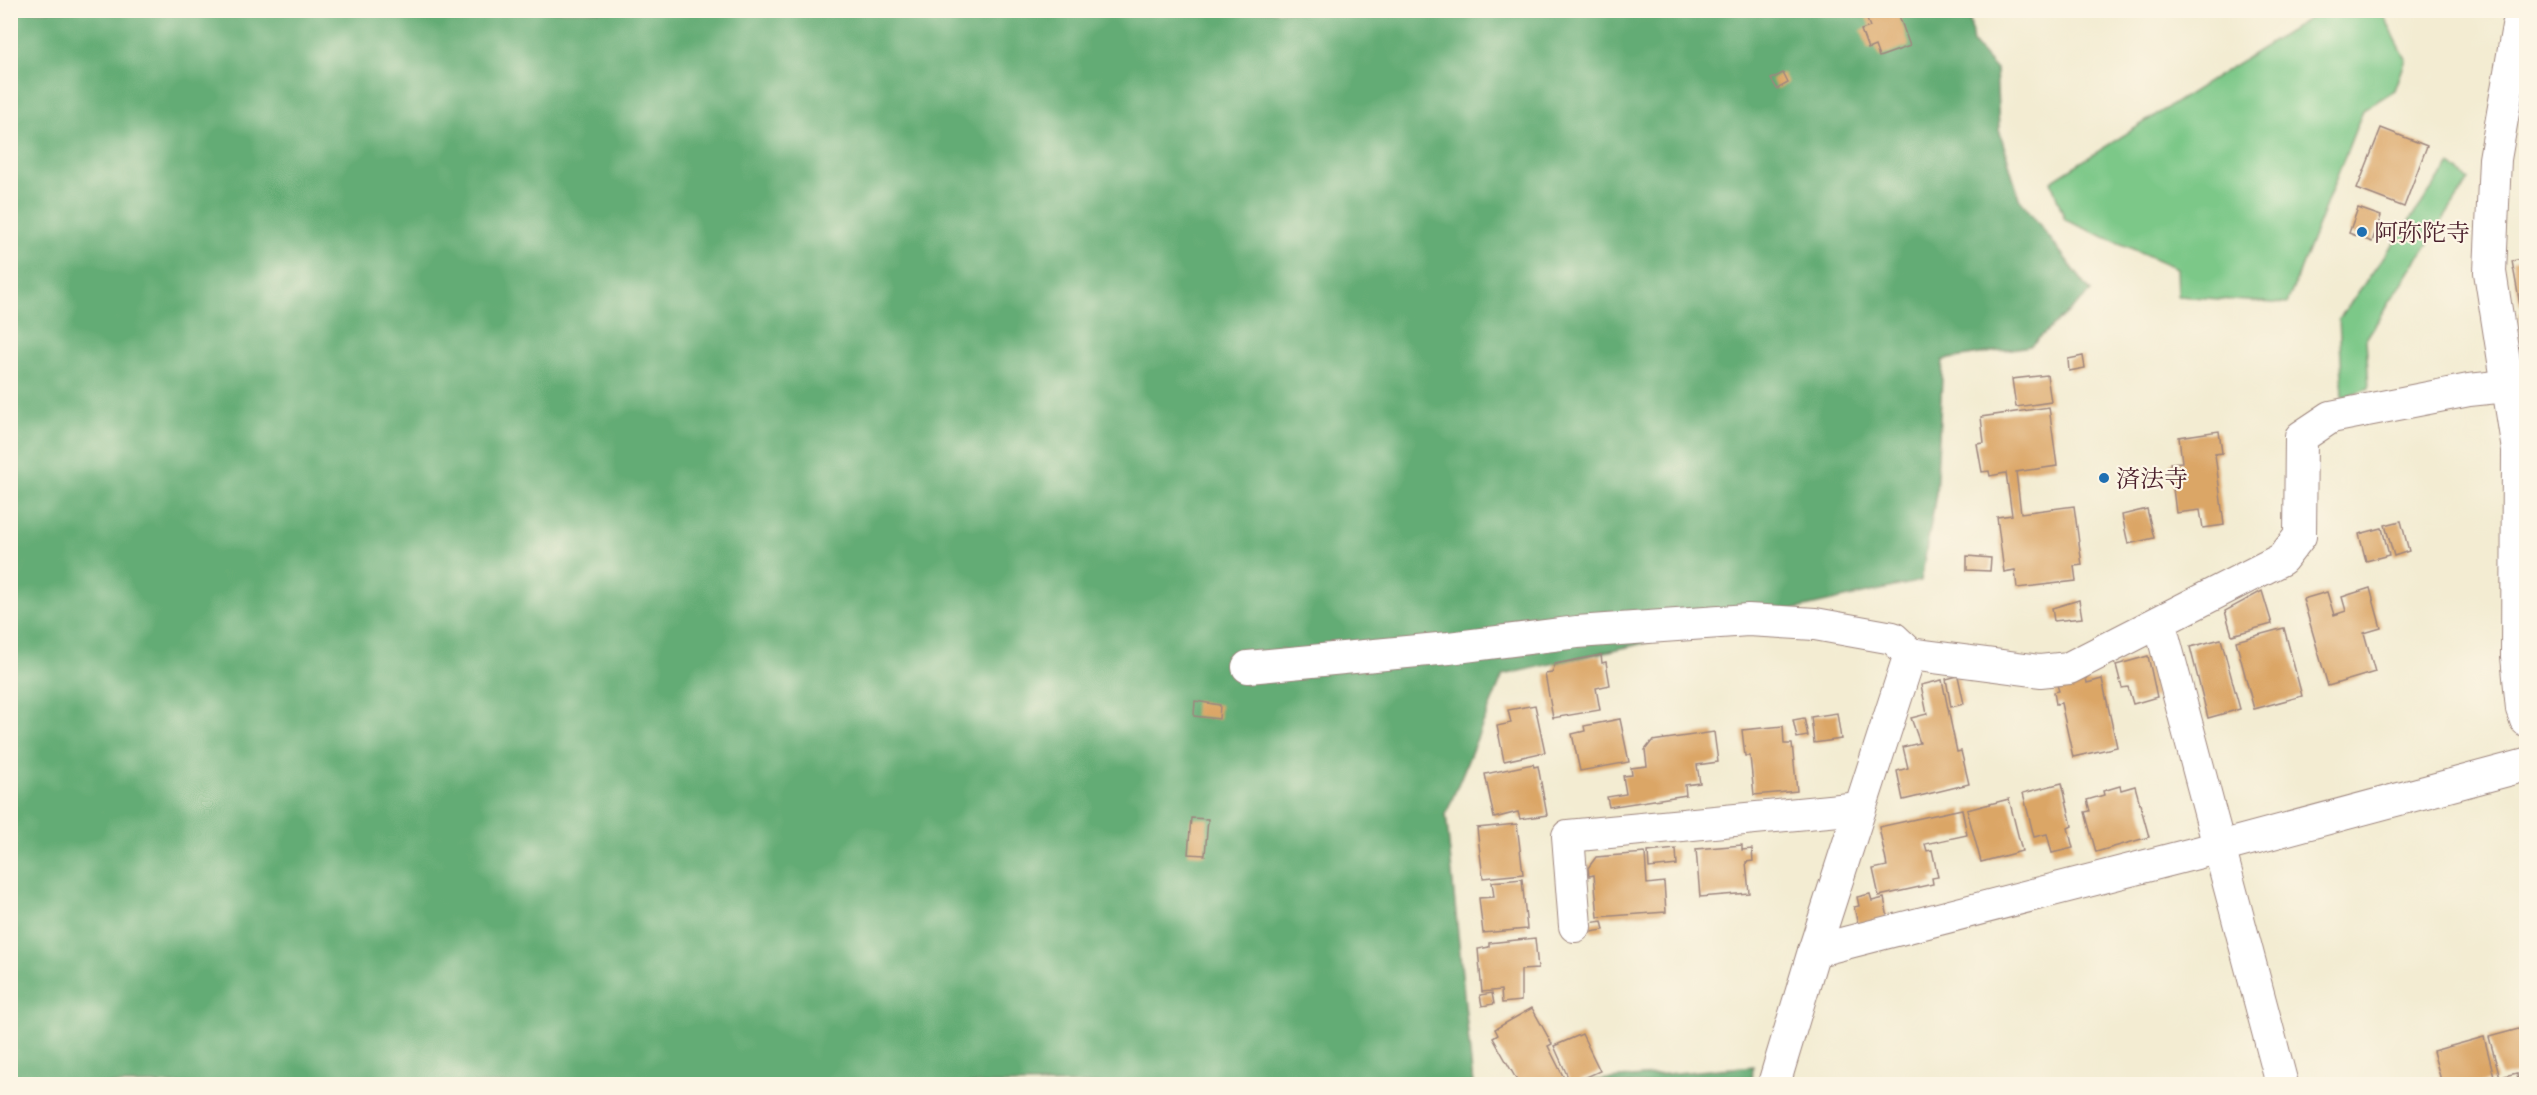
<svg xmlns="http://www.w3.org/2000/svg" width="2537" height="1095" viewBox="0 0 2537 1095" font-family="'Gentium Book Plus','Noto Serif JP',serif">
<style>
.green{fill:#7bc888;stroke:#62745a;stroke-width:1.5}
.forest{fill:#64ac74;stroke:#576650;stroke-width:1.5}
.building{fill:#dba666}
.lines{fill:none;stroke-linecap:round;stroke-linejoin:round}
.street-casing{stroke:#9e867e;stroke-width:34}
.street{stroke:#fff;stroke-width:32}
.poi-dot{fill:#1f6fb2;stroke:#fcf5e5;stroke-width:2}
.labels{text-anchor:middle;dominant-baseline:central;stroke-width:4.5;stroke-linejoin:round;paint-order:stroke}
.poi-label{font-size:24px;fill:#4a1f2b;stroke:#fcf5e5;text-anchor:start}
</style>
<rect width="100%" height="100%" fill="#fcf5e5"/>
<filter id="ink" filterUnits="userSpaceOnUse"><feTurbulence type="fractalNoise" baseFrequency=".0167" numOctaves="2"/><feDisplacementMap in="SourceGraphic" scale="12" xChannelSelector="R" yChannelSelector="G"/><feConvolveMatrix kernelMatrix="1 2 1 2 8 2 1 2 1" color-interpolation-filters="sRGB"/></filter>
<filter id="wash" filterUnits="userSpaceOnUse"><feTurbulence type="fractalNoise" baseFrequency=".008" numOctaves="4" result="noise"/><feDisplacementMap in="SourceGraphic" scale="24" xChannelSelector="R" yChannelSelector="G"/><feGaussianBlur stdDeviation="1.35" result="paint"/><feColorMatrix in="noise" values="0 0 0 0 0 0 0 0 0 0 0 0 0 0 0 0 0 1.4 0 .05"/><feComposite in="paint" operator="in"/></filter>
<g filter="url(#wash)">
<rect width="100%" height="100%" fill="#f3ecd2"/>
<g class="green">
<polygon points="2321,11 2381,11 2406,59 2395,90 2363,110 2287,304 2178,296 2177,268 2065,220 2051,181"/>
<polygon points="2450,164 2469,180 2366,339 2369,388 2343,397 2339,319"/>
</g>
<g class="forest">
<polygon points="10,11 1969,11 1973,43 1996,69 1999,129 2019,198 2091,292 2030,346 1943,360 1936,494 1921,581 1503,675 1446,814 1473,1084 11,1084"/>
<polygon points="1753,1066 1752,1084 1554,1084"/>
</g>
<g id="blocks">
<g class="building">
<polygon points="1884,10 1897,10 1910,46 1879,57 1875,46 1868,49 1861,30 1870,27 1866,17"/>
<polygon points="1783,73 1788,83 1777,89 1771,79"/>
<polygon points="2381,128 2427,146 2404,207 2357,189"/>
<polygon points="2358,208 2381,216 2372,242 2349,233"/>
<polygon points="2526,258 2526,304 2520,305 2512,261"/>
<polygon points="2520,313 2526,313 2526,361 2525,361"/>
<polygon points="2083,356 2085,368 2069,371 2068,359"/>
<polygon points="2047,375 2051,402 2016,407 2012,379"/>
<polygon points="2049,407 2057,466 2016,472 2021,513 2074,506 2082,565 2074,566 2076,581 2017,588 2015,570 2004,572 1997,517 2012,515 2006,473 1990,476 1989,471 1982,472 1977,444 1984,443 1981,417"/>
<polygon points="2219,431 2222,453 2215,454 2224,525 2203,528 2200,510 2176,513 2170,463 2182,462 2179,437"/>
<polygon points="2147,509 2154,538 2128,544 2122,515"/>
<polygon points="2401,521 2409,551 2394,556 2385,525"/>
<polygon points="2382,528 2389,555 2366,561 2359,534"/>
<polygon points="1967,556 1991,558 1990,571 1967,570"/>
<polygon points="2370,588 2381,628 2364,633 2375,672 2328,686 2303,599 2327,592 2334,615 2346,611 2342,597"/>
<polygon points="2262,591 2272,624 2232,635 2225,611"/>
<polygon points="2079,600 2082,618 2054,621 2052,608"/>
<polygon points="2284,628 2302,696 2254,709 2236,641"/>
<polygon points="2221,639 2240,709 2208,718 2190,647"/>
<polygon points="1601,655 1602,663 1606,662 1610,685 1596,688 1600,710 1553,718 1545,674 1552,673 1555,664"/>
<polygon points="2148,656 2157,697 2133,704 2128,687 2122,688 2116,665"/>
<polygon points="1958,676 1964,704 1951,707 1946,679"/>
<polygon points="2086,678 2087,683 2102,679 2117,747 2073,757 2061,703 2056,704 2054,692 2059,691 2057,685"/>
<polygon points="1942,680 1957,752 1961,751 1969,784 1903,800 1897,771 1908,768 1903,747 1920,743 1911,718 1927,714 1921,685"/>
<polygon points="1195,701 1220,705 1219,719 1194,716"/>
<polygon points="1535,705 1545,752 1504,761 1497,726 1511,723 1508,710"/>
<polygon points="1837,713 1841,739 1814,743 1811,717"/>
<polygon points="1804,718 1808,736 1797,738 1793,720"/>
<polygon points="1620,719 1629,762 1580,771 1572,734 1585,731 1584,726"/>
<polygon points="1783,726 1784,744 1792,744 1797,791 1754,795 1750,756 1745,756 1742,730"/>
<polygon points="1714,732 1718,762 1697,765 1700,783 1685,785 1686,795 1609,807 1607,797 1626,794 1623,776 1632,775 1631,768 1647,766 1645,750 1652,741"/>
<polygon points="1533,764 1534,767 1538,766 1547,815 1520,819 1518,812 1494,818 1485,774"/>
<polygon points="2062,783 2072,826 2068,828 2073,848 2052,853 2047,834 2034,837 2023,793"/>
<polygon points="2120,786 2121,790 2135,786 2149,837 2096,852 2085,812 2090,811 2087,800 2104,795 2103,791"/>
<polygon points="2009,799 2022,851 1981,862 1967,810"/>
<polygon points="1962,809 1967,835 1925,844 1927,851 1932,850 1938,877 1932,878 1933,884 1879,896 1873,869 1887,866 1879,827"/>
<polygon points="1191,818 1208,819 1205,855 1188,854"/>
<polygon points="1517,824 1523,874 1483,878 1477,828"/>
<polygon points="1742,845 1742,850 1752,849 1753,861 1746,862 1749,893 1700,897 1696,849"/>
<polygon points="1676,849 1677,865 1649,868 1648,852"/>
<polygon points="1645,853 1647,884 1664,882 1666,912 1598,917 1594,875 1589,876 1588,868 1596,857"/>
<polygon points="1522,879 1527,929 1483,933 1479,898 1494,897 1492,882"/>
<polygon points="1870,894 1872,901 1884,898 1888,918 1858,924 1854,907 1859,906 1857,897"/>
<polygon points="1602,921 1604,930 1591,932 1589,923"/>
<polygon points="1535,938 1538,969 1521,970 1521,1001 1502,1003 1501,990 1482,992 1478,949 1489,947 1489,943"/>
<polygon points="1492,993 1494,1004 1482,1006 1480,995"/>
<polygon points="1532,1008 1552,1044 1548,1046 1564,1078 1553,1084 1519,1084 1493,1038 1498,1035 1495,1029"/>
<polygon points="2526,1027 2526,1078 2518,1080 2517,1073 2500,1077 2489,1037"/>
<polygon points="1582,1034 1600,1071 1571,1084 1554,1046"/>
<polygon points="2484,1037 2495,1080 2479,1084 2442,1084 2433,1051"/>
</g>
</g>
</g>
<g filter="url(#ink)">
<use href="#blocks" fill-opacity="0" stroke="#9e867e" stroke-width="1.5"/>
<g class="lines">
<g class="street-casing">
<g id="street">
<polyline points="2524,10 2518,26 2495,159 2490,272 2518,450 2517,656 2522,709 2526,720"/>
<polyline points="2160,624 2282,1084"/>
<polyline points="1248,667 1449,648 1577,632 1748,620 1815,624 1893,638 1910,654 2040,671 2069,668 2282,559 2300,536 2301,437 2331,417 2469,390 2526,384"/>
<polyline points="1575,926 1568,836 1860,808"/>
<polyline points="1814,951 2220,847 2526,765"/>
<polyline points="1774,1084 1814,951 1910,654"/>
</g>
</g>
<use href="#street" class="street"/>
</g>
</g>
<g class="poi-dot">
<circle cx="2362" cy="232" r="6"/>
<circle cx="2104" cy="478" r="6"/>
</g>
<g class="labels">
<g class="poi-label">
<text x="2374" y="232">阿弥陀寺</text>
<text x="2116" y="478">済法寺</text>
</g>
</g>
<rect width="2537" height="1095" fill="none" stroke="#fcf5e5" stroke-width="36"/>
</svg>
